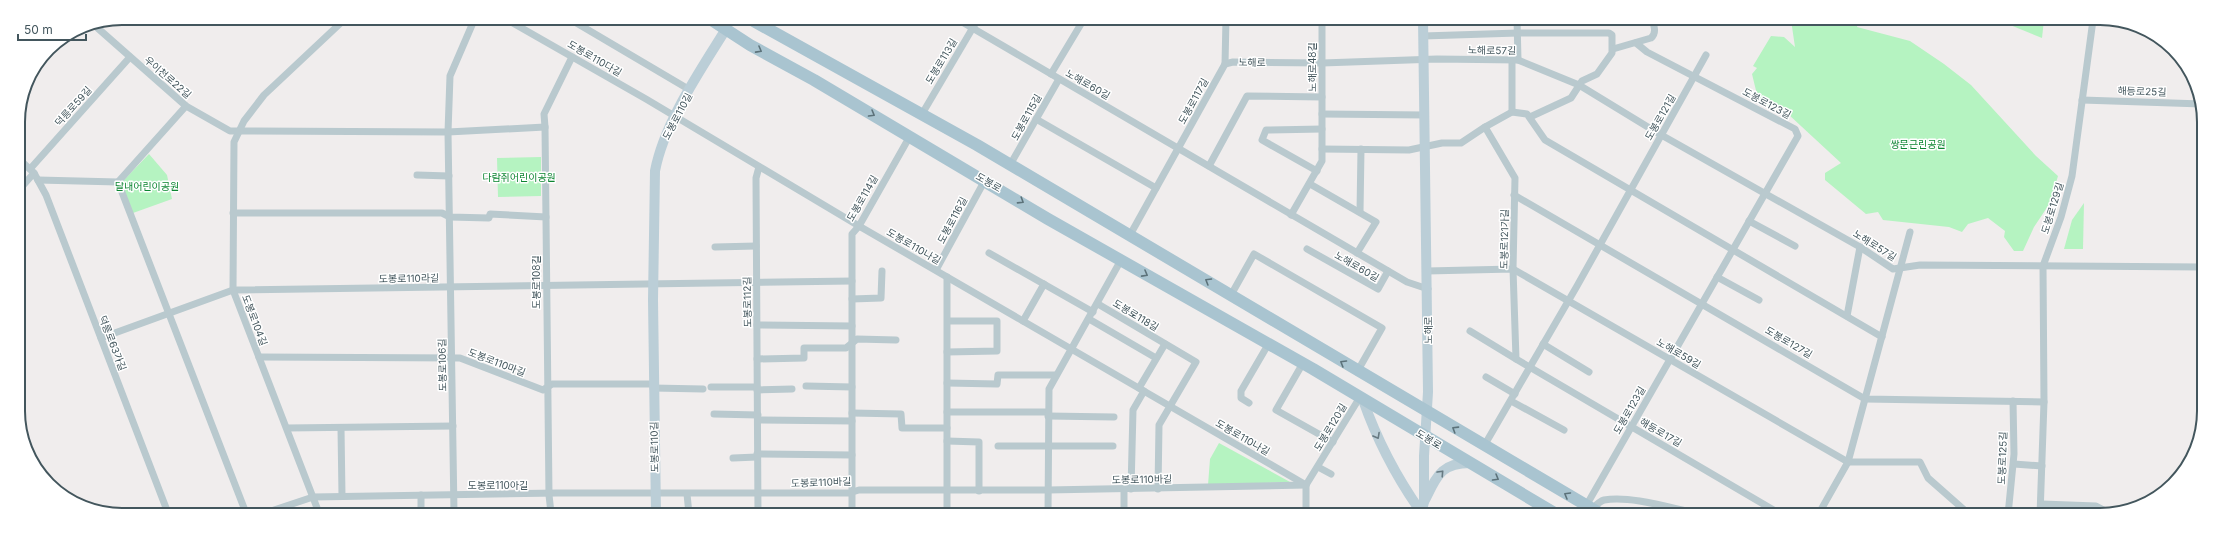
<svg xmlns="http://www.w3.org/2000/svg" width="2222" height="533" viewBox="0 0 2222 533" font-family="Inter,'Noto Sans KR',sans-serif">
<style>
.green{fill:#b5f3c1}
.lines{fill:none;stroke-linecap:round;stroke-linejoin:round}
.street{stroke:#b9c9ce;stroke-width:7}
.secondary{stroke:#bbced7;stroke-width:10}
.primary{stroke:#a9c4d0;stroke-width:12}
.oneway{stroke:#5c727a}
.oneway2{stroke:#677a82}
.labels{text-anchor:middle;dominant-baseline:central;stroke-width:3;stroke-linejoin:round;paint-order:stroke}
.street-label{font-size:10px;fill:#43565d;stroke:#fff}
.park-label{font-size:10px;fill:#0c8531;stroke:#fff}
.rim{fill:none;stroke:#43565d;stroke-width:2}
</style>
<rect width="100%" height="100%" fill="#f0eded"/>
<g class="green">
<polygon points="1791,20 1859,20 1857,27 1910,41 1944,64 1971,85 2036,156 2058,176 2050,203 2034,227 2023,251 2014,251 2004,237 2005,231 1988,218 1968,224 1962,232 1949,227 1883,220 1878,212 1866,214 1825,180 1825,173 1841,163 1776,103 1766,107 1759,103 1752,74 1757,68 1753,66 1771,36 1784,37 1795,47"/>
<polygon points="1998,20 2044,20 2042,38"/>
<polygon points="149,154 167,175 172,199 133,213 121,183"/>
<polygon points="541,157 541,196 498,197 497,158"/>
<polygon points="2084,203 2083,249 2064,249 2072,220"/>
<polygon points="1219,443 1290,482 1208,485 1210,459"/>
</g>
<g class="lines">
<g class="street">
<polyline points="504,18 646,99 859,226 1306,485"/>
<polyline points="568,18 690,90"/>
<polyline points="957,19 1407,282 1428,289"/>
<polyline points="1517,19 1518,60"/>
<polyline points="1322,21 1362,19"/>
<polyline points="93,24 186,106 230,131 448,132 545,127"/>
<polyline points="726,29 733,19"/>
<polyline points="1423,36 1518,33 1609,33 1612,35 1612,53 1597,74 1582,81 1571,98 1530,117"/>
<path d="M1613 49 1651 38C1657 33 1654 26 1652 19"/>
<polyline points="1512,60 1512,112"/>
<polyline points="1225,64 1233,62 1322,63 1437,59 1518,60 1579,85 1656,132 1860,247 1893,269 1920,265 2202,267"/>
<polyline points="1051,74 1084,19"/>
<polyline points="2082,100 2202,104"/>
<polyline points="922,114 978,19"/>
<polyline points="1322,114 1425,115"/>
<polyline points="1036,119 1156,188"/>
<polyline points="1485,127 1515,178 1513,269 1516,359 1782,515"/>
<polyline points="1322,149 1409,150 1442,143 1461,143 1485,127 1512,112 1527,114 1545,140 1882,337"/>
<polyline points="18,158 34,173 46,195 168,513"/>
<polyline points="1010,165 1059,79"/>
<polyline points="1209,166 1247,96 1322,97"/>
<polyline points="30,169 130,57"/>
<polyline points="1317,171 1262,140 1266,130 1322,129"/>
<polyline points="417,175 449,176"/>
<polyline points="38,180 118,182"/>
<polyline points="118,182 246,513"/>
<polyline points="118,182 186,106"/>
<polyline points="1310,184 1376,222 1357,253"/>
<polyline points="19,190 34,173"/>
<polyline points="1514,195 1865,399 2044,402"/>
<polyline points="1360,212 1361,149"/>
<polyline points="233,213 442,213 450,217 489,218 490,214 546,217"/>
<polyline points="1291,215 1322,161 1322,19"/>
<polyline points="1749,221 1795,246"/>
<polyline points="1130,235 1225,64 1226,19"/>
<polyline points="715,247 756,246"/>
<polyline points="1307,249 1378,289 1388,271"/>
<polyline points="989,253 1093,312"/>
<polyline points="936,270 985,180"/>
<polyline points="1427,271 1513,269 1848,462 1920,462 1928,478 1970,515"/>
<polyline points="1717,277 1759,300"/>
<polyline points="1231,295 1254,254 1382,328 1357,372"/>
<polyline points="852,299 881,298 882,271"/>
<polyline points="1098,304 1196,362 1159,425 1158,489"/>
<polyline points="1847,316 1860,247"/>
<polyline points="1089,319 1156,358"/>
<polyline points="1023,321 1044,284"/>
<polyline points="757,325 852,326"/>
<polyline points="1470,331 1516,359"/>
<polyline points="101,338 233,290 852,281"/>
<polyline points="1543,344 1589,372"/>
<polyline points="947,352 997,351 997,321 948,321"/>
<polyline points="259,357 460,358 543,390 552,384 653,384"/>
<polyline points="757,359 804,358 804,348 846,348 857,339 896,340"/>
<polyline points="1303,363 1276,410 1333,442"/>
<polyline points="1486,377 1515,394"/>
<polyline points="947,383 997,384 998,375 1056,375"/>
<polyline points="806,386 852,387"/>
<polyline points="711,387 757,387"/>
<polyline points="653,388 703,389"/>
<polyline points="1139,388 1165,344"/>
<polyline points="757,390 792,389"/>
<polyline points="1511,401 1564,430"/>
<polyline points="1249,403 1241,398 1241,391 1269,343"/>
<polyline points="947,412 1048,412"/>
<polyline points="852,413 901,414 902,428 947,428"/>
<polyline points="714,414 758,415"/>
<polyline points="1048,416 1114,417"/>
<polyline points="758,420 852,421"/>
<polyline points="287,428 453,426"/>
<polyline points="341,428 342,496"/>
<polyline points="947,441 979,442 979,491"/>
<polyline points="998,446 1113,446"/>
<polyline points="1484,446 1577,286 1706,55"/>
<polyline points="757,454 852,455"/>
<polyline points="733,458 757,457"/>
<polyline points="2014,464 2042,466"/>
<polyline points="1318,467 1331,474"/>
<polyline points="1131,489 1133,410 1144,391"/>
<polyline points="687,494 689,514"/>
<polyline points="421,495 421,513"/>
<polyline points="2042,504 2096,506 2111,514"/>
<polyline points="1586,506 1798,136 1795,129 1647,52 1636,43"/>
<path d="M1592 509C1595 506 1600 501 1604 500 1631 495 1674 509 1700 514"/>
<polyline points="265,513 313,497 557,493 849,493 859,490 1048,490 1306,485"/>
<polyline points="319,513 233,290 234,142 244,121 264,95 346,18"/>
<polyline points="454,513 448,132 450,76 475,18"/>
<polyline points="551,513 549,495 545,127 544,114 572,57"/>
<polyline points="758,514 756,178 759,167"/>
<polyline points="852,514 852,234 859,226 910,136"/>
<polyline points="947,514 947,277"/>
<polyline points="1048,514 1049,389 1121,260"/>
<polyline points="1069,514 1124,513 1124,489"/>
<polyline points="1306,514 1306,485 1360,397"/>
<polyline points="1818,515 1848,462 1910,232"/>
<polyline points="2008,515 2014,454 2013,401"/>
<polyline points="2040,515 2044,402 2043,266 2061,217 2072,176 2093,20"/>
</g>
<g class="secondary">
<path d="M1363 400C1377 440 1397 478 1421 512"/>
<path d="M1425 500C1437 476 1441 463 1470 463"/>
<path d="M656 514 653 300 655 171C664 123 700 71 726 29"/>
<polyline points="1421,514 1424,502 1424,456 1428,392 1423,19"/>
</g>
<g class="primary">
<polyline points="710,19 750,45 814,80 1048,219 1313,369 1556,514"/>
<polyline points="750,19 977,145 1601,514"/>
</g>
</g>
<defs><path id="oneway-chevron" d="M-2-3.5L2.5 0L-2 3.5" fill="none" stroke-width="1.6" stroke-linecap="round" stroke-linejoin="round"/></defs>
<g class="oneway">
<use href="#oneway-chevron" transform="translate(759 50) rotate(29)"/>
<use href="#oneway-chevron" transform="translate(872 114) rotate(30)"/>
<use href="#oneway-chevron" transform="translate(1021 201) rotate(32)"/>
<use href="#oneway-chevron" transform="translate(1145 274) rotate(29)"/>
<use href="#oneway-chevron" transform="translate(1208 281) rotate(-149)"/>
<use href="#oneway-chevron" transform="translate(1343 363) rotate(-149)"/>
<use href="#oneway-chevron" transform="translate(1455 429) rotate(-148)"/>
<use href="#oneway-chevron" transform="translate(1496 478) rotate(30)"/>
<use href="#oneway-chevron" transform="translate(1567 495) rotate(-150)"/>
</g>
<g class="oneway2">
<use href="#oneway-chevron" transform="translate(1377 436) rotate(61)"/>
<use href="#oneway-chevron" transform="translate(1441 473) rotate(-47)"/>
</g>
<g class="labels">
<g class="street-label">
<text transform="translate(1492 50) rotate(1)">노해로57길</text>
<text transform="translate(595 58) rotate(30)">도봉로110다길</text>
<text transform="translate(941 61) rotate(-59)">도봉로113길</text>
<text transform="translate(1252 62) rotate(1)">노해로</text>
<text transform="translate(1312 67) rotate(-90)">노해로48길</text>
<text transform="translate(168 77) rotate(41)">우이천로22길</text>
<text transform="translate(1088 84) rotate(30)">노해로60길</text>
<text transform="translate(2142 91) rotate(2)">해등로25길</text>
<text transform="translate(1193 101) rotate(-61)">도봉로117길</text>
<text transform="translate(1767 103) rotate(28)">도봉로123길</text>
<text transform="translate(73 106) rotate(-48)">덕릉로59길</text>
<text transform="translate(677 116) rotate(-62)">도봉로110길</text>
<text transform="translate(1026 117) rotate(-61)">도봉로115길</text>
<text transform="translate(1660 117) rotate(-60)">도봉로121길</text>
<text transform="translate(989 182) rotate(30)">도봉로</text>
<text transform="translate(862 198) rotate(-60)">도봉로114길</text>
<text transform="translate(2052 208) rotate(-73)">도봉로129길</text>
<text transform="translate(952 220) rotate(-62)">도봉로116길</text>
<text transform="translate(1504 239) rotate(-89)">도봉로121가길</text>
<text transform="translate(1875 245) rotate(32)">노해로57길</text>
<text transform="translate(914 246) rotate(30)">도봉로110나길</text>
<text transform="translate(1357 266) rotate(30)">노해로60길</text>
<text transform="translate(409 278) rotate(-1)">도봉로110라길</text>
<text transform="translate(536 282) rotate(-90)">도봉로108길</text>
<text transform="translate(747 302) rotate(-91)">도봉로112길</text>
<text transform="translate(1136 315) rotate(31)">도봉로118길</text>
<text transform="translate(255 320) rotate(69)">도봉로104길</text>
<text transform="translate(1428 330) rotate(-90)">노해로</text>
<text transform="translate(1789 342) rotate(30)">도봉로127길</text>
<text transform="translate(113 343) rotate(69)">덕릉로63가길</text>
<text transform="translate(1679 353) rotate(30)">노해로59길</text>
<text transform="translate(497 362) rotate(21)">도봉로110마길</text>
<text transform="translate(442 365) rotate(-91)">도봉로106길</text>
<text transform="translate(1629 410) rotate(-60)">도봉로123길</text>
<text transform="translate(1330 427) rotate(-59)">도봉로120길</text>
<text transform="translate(1661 432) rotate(30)">해등로17길</text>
<text transform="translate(1243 437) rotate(30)">도봉로110나길</text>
<text transform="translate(1429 439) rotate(31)">도봉로</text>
<text transform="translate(654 447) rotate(-91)">도봉로110길</text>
<text transform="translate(2002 458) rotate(-88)">도봉로125길</text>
<text transform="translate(1142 479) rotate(-1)">도봉로110바길</text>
<text transform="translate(821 482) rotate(-2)">도봉로110바길</text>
<text x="498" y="485">도봉로110아길</text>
</g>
<g class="park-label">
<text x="1918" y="144">쌍문근린공원</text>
<text x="519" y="177">다람쥐어린이공원</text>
<text x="147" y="186">달내어린이공원</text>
</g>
</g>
<path d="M0 0H2222V533H0ZM122 25H2100A97 97 0 0 1 2197 122V411A97 97 0 0 1 2100 508H122A97 97 0 0 1 25 411V122A97 97 0 0 1 122 25Z" fill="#fff" fill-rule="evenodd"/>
<path class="rim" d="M122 25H2100A97 97 0 0 1 2197 122V411A97 97 0 0 1 2100 508H122A97 97 0 0 1 25 411V122A97 97 0 0 1 122 25Z"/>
<path d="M18 34v6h68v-6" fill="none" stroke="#43565d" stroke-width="2"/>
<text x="24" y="34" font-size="12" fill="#43565d" stroke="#ffffff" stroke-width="3" paint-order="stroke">50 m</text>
</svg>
